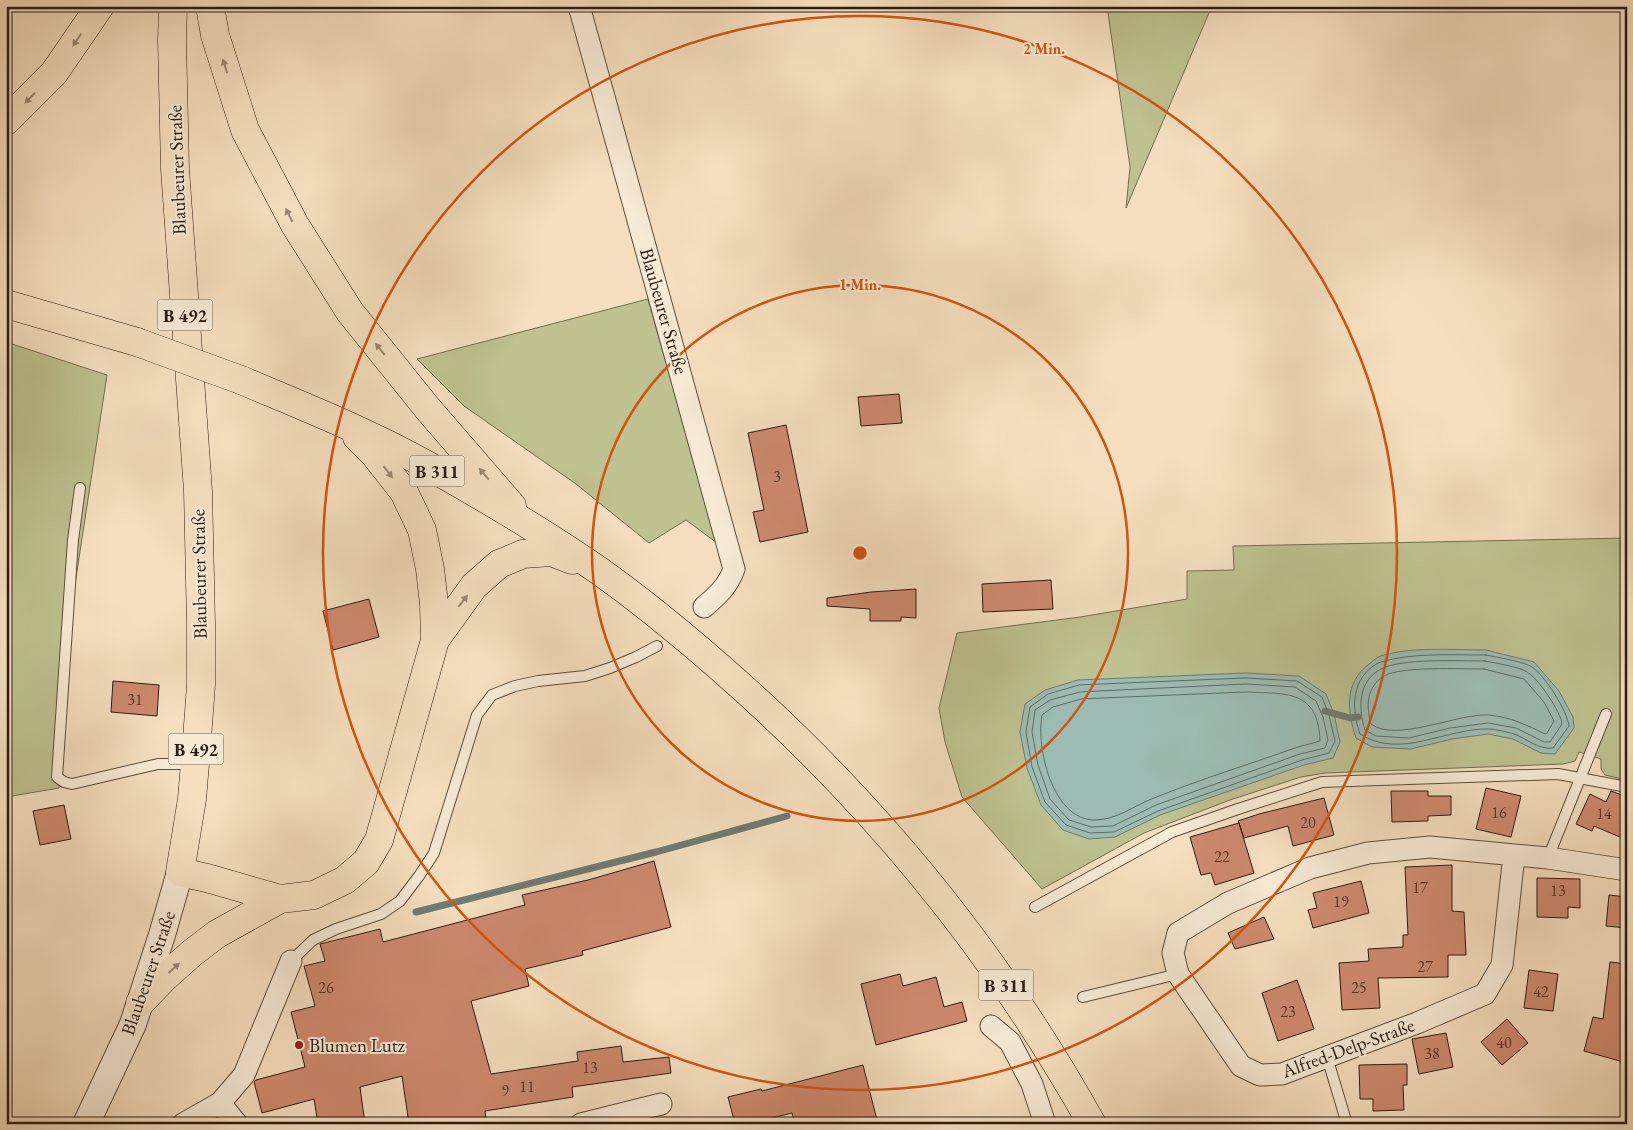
<svg xmlns="http://www.w3.org/2000/svg" width="1633" height="1130" viewBox="0 0 1633 1130" font-family="'EB Garamond',serif">
<style>
.green{fill:#bec190;stroke:#746e52}
.water{fill:#9cbcb3;stroke:#6e7c73}
.lines{fill:none;stroke-linecap:round;stroke-linejoin:round}
.shore{stroke:#626c64;stroke-width:1}
.stream{stroke:#6e7c73;stroke-width:7}
.building{fill:#ce896f;stroke:#291c14}
.service-casing{stroke:#5c4d3e;stroke-width:12}
.minor-casing{stroke:#5c4d3e;stroke-width:23}
.tertiary-casing{stroke:#5c4d3e;stroke-width:28}
.primary-casing{stroke:#291c14;stroke-width:29}
.service{stroke:#f8ead5;stroke-width:10}
.minor{stroke:#f8ead5;stroke-width:21}
.tertiary{stroke:#f8ead5;stroke-width:26}
.primary{stroke:#f5dfbe;stroke-width:28}
.primary-bridge-casing{stroke:#291c14;stroke-width:29;stroke-linecap:butt}
.primary-bridge{stroke:#f5dfbe;stroke-width:28}
.oneway{fill:#998772}
.ring{fill:none;stroke:#d5530d;stroke-width:2.5}
.poi-dot{fill:#8f2418;stroke:#f8ead5;stroke-width:2}
.labels{text-anchor:middle;dominant-baseline:central;stroke-width:4;stroke-linejoin:round;paint-order:stroke}
.number-label{font-size:16px;fill:#52372b}
.shield{fill:#f8ead5;stroke:#675a4e;stroke-width:1}
.shield-label{font-size:18px;font-weight:bold;fill:#291c14}
.street-label{font-size:19px;fill:#291c14;stroke:#f8ead5}
.poi-label{font-size:19px;fill:#291c14;stroke:#f8ead5;text-anchor:start}
.centre{fill:#d5530d;stroke:#f8ead5;stroke-width:2.5}
.ring-label{font-size:15px;text-anchor:middle;font-weight:bold;fill:#d5530d;stroke:#f8ead5;stroke-width:4;stroke-linejoin:round;paint-order:stroke}
</style>
<rect width="100%" height="100%" fill="#f5dfbe"/>
<filter id="stains"><feTurbulence type="fractalNoise" baseFrequency=".004" numOctaves="4"/><feColorMatrix values="0 0 0 0 .2 0 0 0 0 .09 0 0 0 0 .02 0 0 0 .5 -.17"/></filter>
<radialGradient id="worn" r=".72"><stop offset=".6" stop-color="#630" stop-opacity="0"/><stop offset="1" stop-color="#630" stop-opacity=".3"/></radialGradient>
<g class="green">
<polygon points="1107,6 1212,6 1126,208 1130,167"/>
<polygon points="648,299 717,543 686,520 649,543 576,484 464,406 417,359"/>
<polygon points="6,342 107,375 70,617 59,788 6,797"/>
<polygon points="1627,538 1627,780 1605,775 1601,769 1601,759 1579,752 1575,761 1563,764 1325,773 1301,777 1230,800 1144,833 1042,889 962,797 945,742 939,708 957,633 1080,617 1187,599 1187,571 1234,570 1233,546"/>
</g>
<g class="water">
<path d="M1486 650 1534 662 1559 691 1573 717 1574 728 1555 754 1541 753 1513 739 1488 734 1452 739 1411 749 1372 747 1356 738C1347 711 1344 683 1369 664 1372 662 1375 659 1378 657 1407 646 1455 650 1486 650Z"/>
<polygon points="1246,673 1299,676 1326,694 1334,714 1340,742 1333,758 1304,765 1160,815 1115,837 1089,839 1063,830 1041,805 1027,768 1020,732 1025,704 1045,690 1078,680"/>
</g>
<g class="lines">
<g class="shore">
<path d="M1486 655C1496 657 1525 662 1532 667 1545 676 1567 710 1569 726L1553 748C1538 750 1528 739 1514 734 1507 732 1496 729 1488 729 1446 728 1400 760 1360 734 1351 708 1351 678 1378 663 1383 661 1389 660 1393 659 1423 653 1455 655 1486 655Z"/>
<path d="M1485 661C1495 663 1520 667 1527 672 1538 678 1561 712 1562 724L1550 742H1544L1516 728 1488 723 1450 728 1409 738 1376 736 1365 730C1358 708 1358 681 1381 669 1401 658 1461 661 1485 661Z"/>
<path d="M1484 669 1524 679 1544 702 1554 721 1547 733 1545 734C1527 725 1510 717 1489 715 1458 713 1396 743 1371 724 1366 707 1366 687 1384 676 1401 666 1462 669 1484 669Z"/>
<polygon points="1246,678 1297,681 1322,697 1329,715 1335,741 1329,753 1302,760 1158,811 1114,832 1090,833 1066,825 1045,802 1032,767 1026,732 1030,707 1048,694 1079,685"/>
<polygon points="1246,684 1295,687 1316,701 1323,717 1328,740 1325,748 1300,754 1156,805 1113,826 1091,827 1069,820 1050,799 1038,765 1032,732 1035,710 1050,700 1080,692"/>
<path d="M1246 692C1286 694 1318 689 1320 741L1298 747C1250 764 1201 779 1154 798 1133 806 1117 820 1094 820 1052 819 1036 747 1042 715L1053 707 1081 699Z"/>
</g>
<g class="stream">
<polyline points="1325,711 1350,718 1358,717"/>
<polyline points="416,912 656,852 787,816"/>
</g>
</g>
<g class="building">
<polygon points="899,394 902,423 861,426 858,397"/>
<polygon points="786,425 808,532 760,542 753,512 764,510 748,433"/>
<polygon points="1051,580 1053,609 983,612 982,584"/>
<polygon points="916,589 916,618 901,617 901,621 870,621 870,609 827,606 827,598 871,592"/>
<polygon points="369,599 379,637 333,650 323,611"/>
<polygon points="113,681 159,685 157,716 111,712"/>
<polygon points="1486,788 1521,796 1511,837 1476,829"/>
<polygon points="1391,791 1428,791 1428,796 1451,796 1451,815 1428,816 1428,821 1392,822"/>
<polygon points="1611,791 1627,797 1627,840 1594,826 1592,831 1576,824 1590,794 1606,802"/>
<polygon points="1324,798 1334,835 1293,846 1288,826 1244,838 1239,823 1254,873 1215,885 1211,873 1201,875 1190,837 1239,823 1238,821 1259,814"/>
<polygon points="64,805 71,839 40,845 33,811"/>
<polygon points="654,861 671,927 582,951 583,955 525,969 529,986 471,1001 491,1074 578,1061 577,1052 621,1046 623,1062 669,1057 671,1073 572,1087 573,1097 485,1111 486,1119 455,1124 454,1121 431,1124 409,1124 402,1076 360,1087 365,1124 318,1124 314,1099 262,1113 254,1082 256,1080 305,1067 291,1012 315,1006 304,966 325,961 320,944 380,929 383,942 525,905 522,895 588,880"/>
<polygon points="1452,865 1452,911 1464,912 1466,955 1448,955 1448,977 1378,978 1380,1008 1342,1010 1339,963 1369,961 1368,949 1403,947 1403,935 1408,935 1405,867"/>
<polygon points="1537,878 1580,879 1580,908 1568,907 1568,918 1537,917"/>
<polygon points="1361,881 1369,913 1313,928 1308,910 1317,908 1313,893"/>
<polygon points="1609,895 1627,897 1627,928 1606,926"/>
<polygon points="1264,917 1274,939 1235,949 1228,933"/>
<polygon points="1610,962 1627,964 1627,1063 1584,1051 1593,1017 1603,1019"/>
<polygon points="1529,970 1558,974 1553,1011 1524,1008"/>
<polygon points="900,974 903,986 936,977 944,1007 962,1002 967,1021 876,1045 861,984"/>
<polygon points="1297,980 1314,1029 1278,1041 1262,993"/>
<polygon points="1507,1019 1528,1043 1502,1065 1481,1042"/>
<polygon points="1446,1033 1453,1067 1419,1074 1412,1039"/>
<polygon points="1407,1064 1407,1085 1403,1085 1404,1110 1373,1111 1373,1099 1360,1099 1359,1065"/>
<polygon points="863,1065 878,1124 795,1124 792,1113 748,1124 735,1124 728,1097 761,1089 762,1091"/>
</g>
<g class="lines">
<g class="service-casing">
<g id="service">
<polyline points="80,488 73,540 57,777 64,782 72,784 158,764 194,764"/>
<polyline points="1548,858 1606,714"/>
<polyline points="1035,907 1172,832 1238,809 1322,782 1558,774 1627,787"/>
<polyline points="291,961 313,940 336,929 381,914 400,901 419,876 434,853 477,715 492,695 515,686 538,681 585,676 610,668 636,657 657,646"/>
<polyline points="1083,997 1178,974"/>
<polyline points="1327,1057 1347,1124"/>
</g>
</g>
<g class="minor-casing">
<g id="minor">
<path d="M579 6 734 569C728 586 718 595 704 607"/>
<polyline points="1514,855 1502,965 1485,994 1417,1023 1282,1074 1260,1075 1241,1066 1178,974 1173,953 1178,933 1228,903 1310,868 1368,853 1430,847 1548,858 1627,870"/>
<polyline points="991,1026 1010,1042 1032,1084 1045,1124"/>
<polyline points="220,1103 237,1124"/>
<polyline points="183,1124 220,1103 244,1075 291,961"/>
<polyline points="581,1124 661,1104"/>
</g>
</g>
<g class="tertiary-casing">
<polyline id="tertiary" points="86,1124 133,1024 162,935 180,872"/>
</g>
<g class="primary-casing">
<g id="primary">
<polyline points="173,6 172,40 175,169 198,491 201,624 201,685 197,739 192,799 180,872 207,878 280,899"/>
<polyline points="210,6 215,35 245,130 295,225 350,312 428,409 512,506"/>
<polyline points="6,121 54,73 100,6"/>
<polyline points="6,304 137,342"/>
<path d="M241 380C302 406 366 431 425 464 484 497 543 532 598 570 639 599 678 631 716 664 867 795 995 950 1092 1124"/>
<polyline points="435,640 474,586 499,564 523,554 551,552 572,560"/>
<polyline points="140,1003 164,978 192,953 217,934 280,899 314,895 345,880 366,862 379,840 435,640 434,604 430,569 422,530 404,492 375,455 357,437"/>
</g>
</g>
<use href="#service" class="service"/>
<use href="#minor" class="minor"/>
<use href="#tertiary" class="tertiary"/>
<use href="#primary" class="primary"/>
<g class="primary-bridge-casing">
<polyline id="primary-bridge" points="137,342 241,380"/>
</g>
<use href="#primary-bridge" class="primary-bridge"/>
</g>
<defs><path id="oneway-solid" d="M-6-.8H1V-3.2L6.5 0L1 3.2V.8H-6Z" transform="scale(1.25)"/></defs>
<g class="oneway">
<use href="#oneway-solid" transform="translate(77 40) rotate(124)"/>
<use href="#oneway-solid" transform="translate(225 66) rotate(-107)"/>
<use href="#oneway-solid" transform="translate(30 98) rotate(134)"/>
<use href="#oneway-solid" transform="translate(289 215) rotate(-117)"/>
<use href="#oneway-solid" transform="translate(380 349) rotate(-129)"/>
<use href="#oneway-solid" transform="translate(388 472) rotate(52)"/>
<use href="#oneway-solid" transform="translate(484 474) rotate(-131)"/>
<use href="#oneway-solid" transform="translate(463 601) rotate(-52)"/>
<use href="#oneway-solid" transform="translate(174 968) rotate(-42)"/>
</g>
<g class="ring">
<circle cx="860" cy="553" r="268"/>
<circle cx="860" cy="553" r="537"/>
</g>
<circle class="poi-dot" cx="299" cy="1045" r="5"/>
<g class="labels">
<g class="number-label">
<text x="777" y="476">3</text>
<text x="135" y="699">31</text>
<text x="1499" y="812">16</text>
<text x="1604" y="813">14</text>
<text x="1308" y="822">20</text>
<text x="1222" y="856">22</text>
<text x="1420" y="887">17</text>
<text x="1558" y="890">13</text>
<text x="1341" y="901">19</text>
<text x="1425" y="966">27</text>
<text x="326" y="987">26</text>
<text x="1359" y="987">25</text>
<text x="1541" y="991">42</text>
<text x="1288" y="1011">23</text>
<text x="1504" y="1042">40</text>
<text x="1432" y="1053">38</text>
<text x="590" y="1067">13</text>
<text x="527" y="1086">11</text>
<text x="505" y="1090">9</text>
</g>
<g class="shield">
<rect x="157.5" y="299.5" width="55" height="31" rx="4"/>
<rect x="409.5" y="455.5" width="55" height="31" rx="4"/>
<rect x="168.5" y="733.5" width="55" height="31" rx="4"/>
<rect x="978.5" y="969.5" width="55" height="31" rx="4"/>
</g>
<g class="shield-label">
<text x="185" y="315">B 492</text>
<text x="437" y="471">B 311</text>
<text x="196" y="749">B 492</text>
<text x="1006" y="985">B 311</text>
</g>
<g class="street-label">
<text transform="translate(177 170) rotate(-92)">Blaubeurer Straße</text>
<text transform="translate(664 311) rotate(74)">Blaubeurer Straße</text>
<text transform="translate(199 574) rotate(-91)">Blaubeurer Straße</text>
<text transform="translate(148 973) rotate(-71)">Blaubeurer Straße</text>
<text transform="translate(1348 1048) rotate(-20)">Alfred-Delp-Straße</text>
</g>
<g class="poi-label">
<text x="309" y="1045">Blumen Lutz</text>
</g>
</g>
<circle cx="860" cy="553" r="8" class="centre"/>
<g class="ring-label">
<text x="1044" y="54">2 Min.</text>
<text x="860" y="290">1 Min.</text>
</g>
<rect width="1633" height="1130" fill="none" stroke="#f5dfbe" stroke-width="25"/>
<rect x="8" y="8" width="1618" height="1115" fill="none" stroke="#291c14" stroke-width="2.5"/>
<rect x="12" y="12" width="1608" height="1105" fill="none" stroke="#291c14"/>
<rect width="100%" height="100%" filter="url(#stains)"/>
<rect width="100%" height="100%" fill="url(#worn)"/>
</svg>
